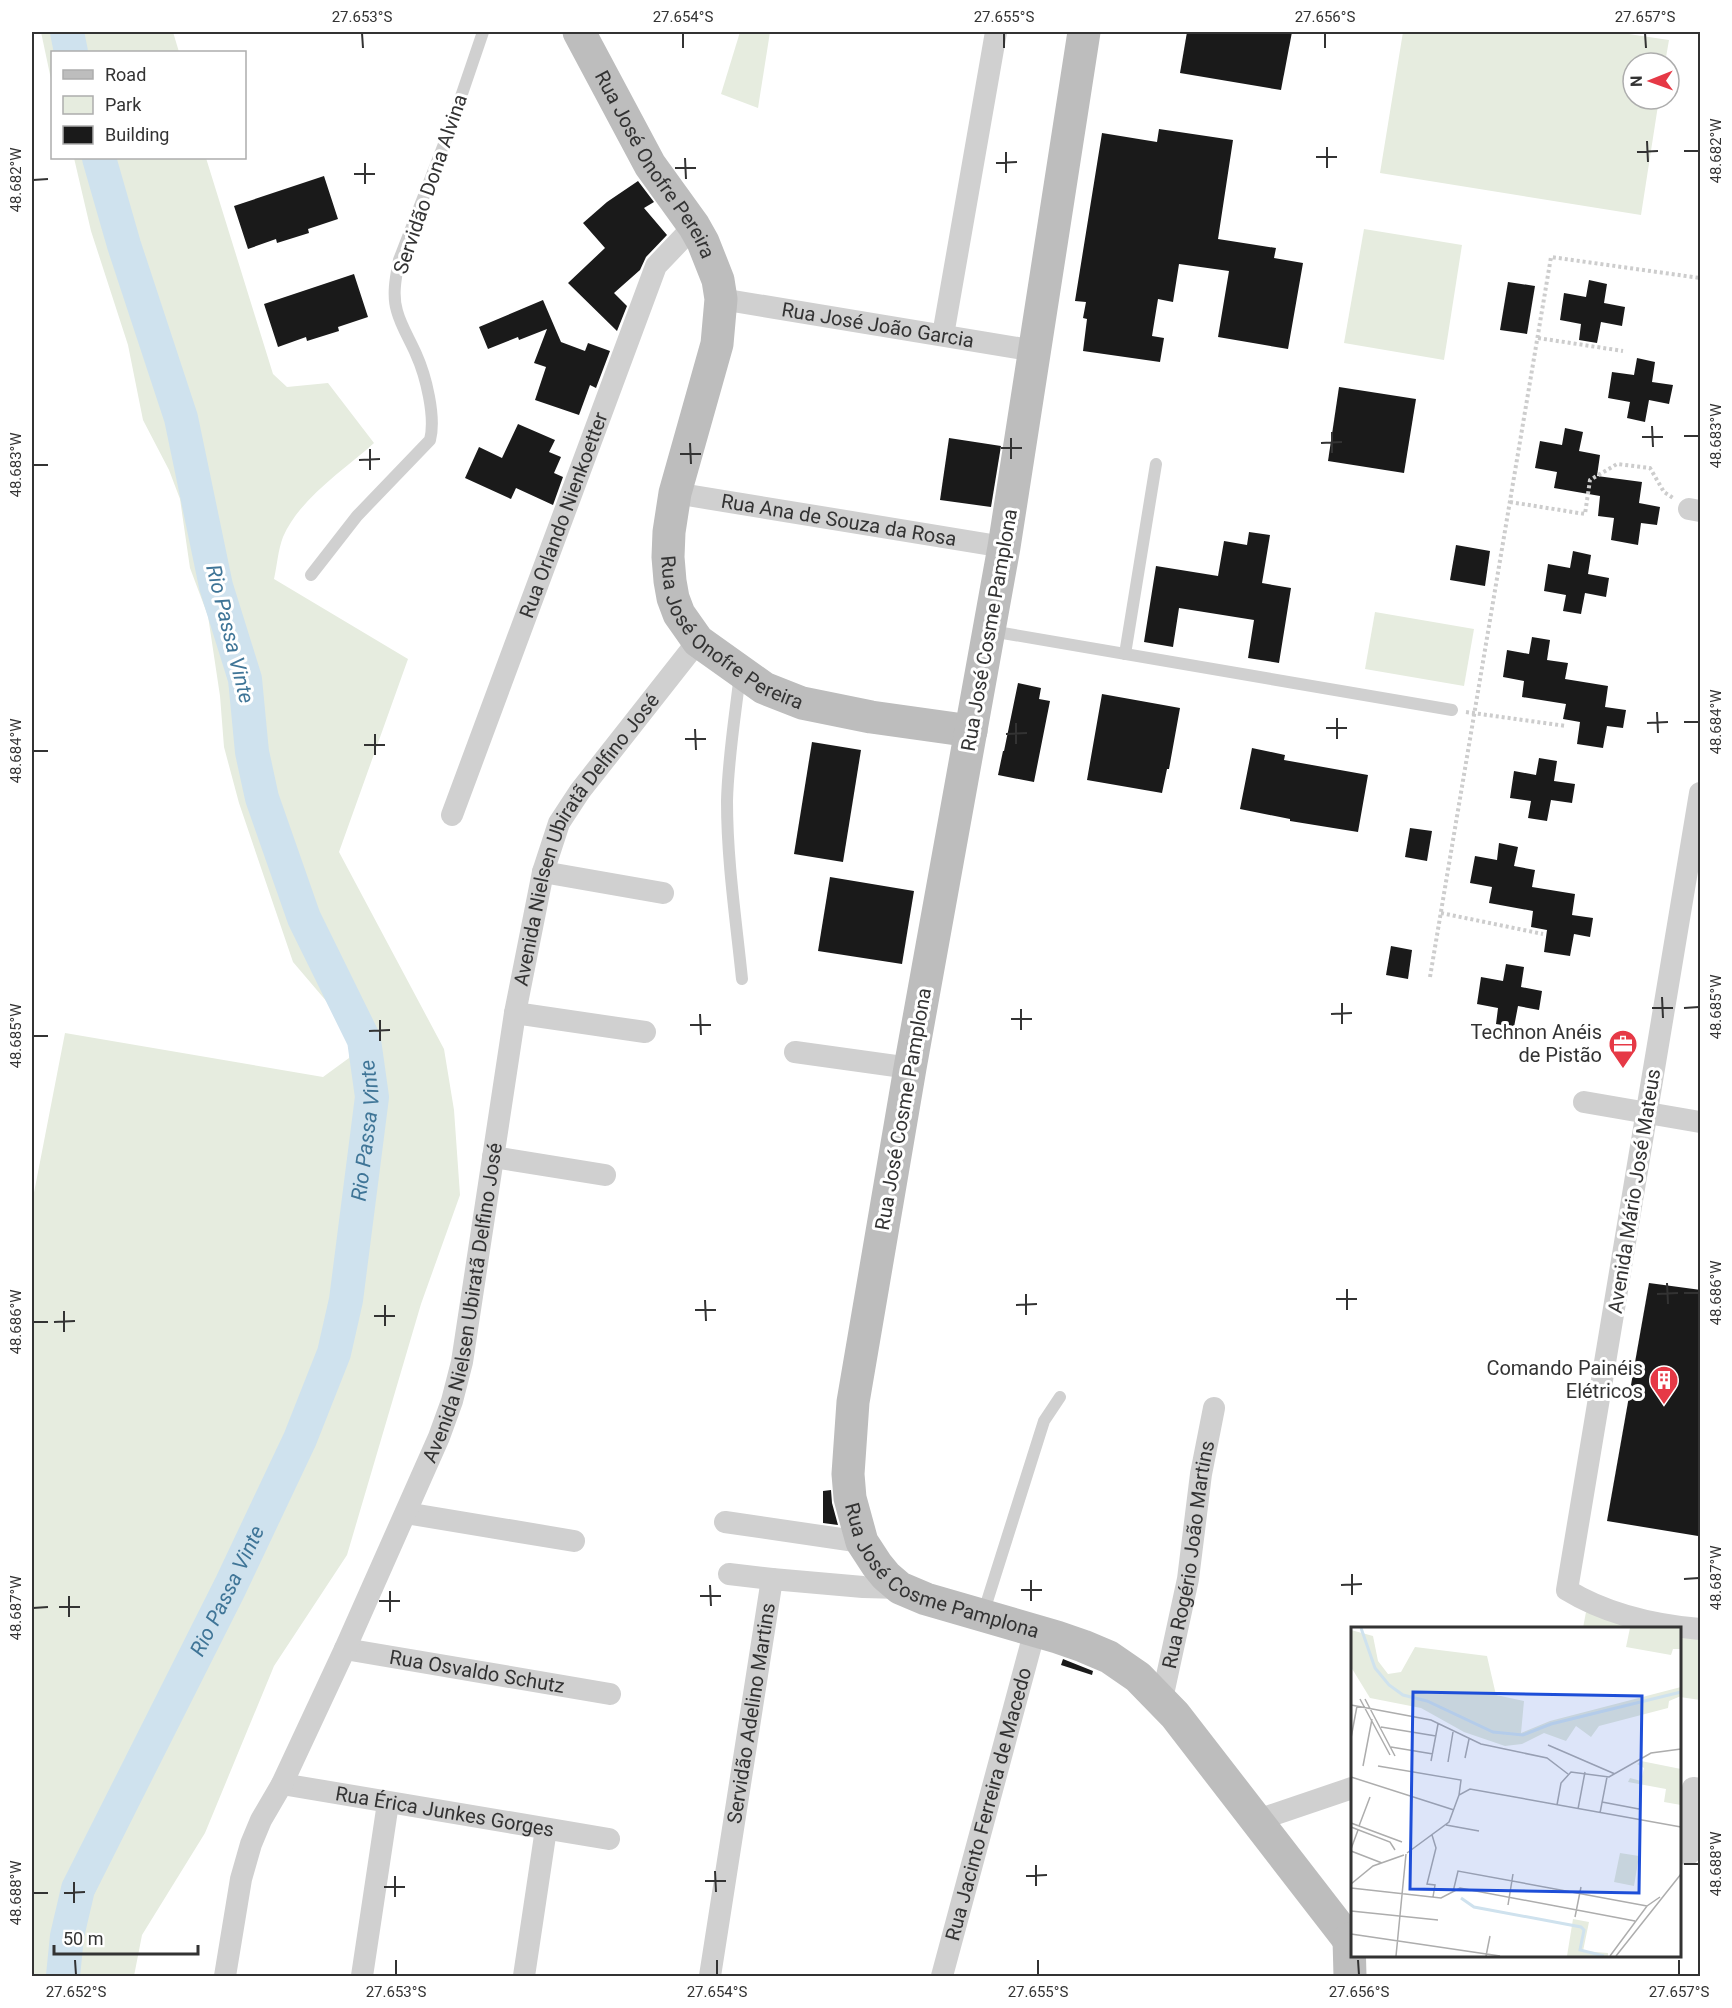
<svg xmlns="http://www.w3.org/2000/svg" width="1732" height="2008" viewBox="0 0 1732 2008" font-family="Roboto,sans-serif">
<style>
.green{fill:#e6ecdf}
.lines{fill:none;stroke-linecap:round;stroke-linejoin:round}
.river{stroke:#cfe2ee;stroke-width:34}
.building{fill:#1a1a1a}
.path{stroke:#cdcdcd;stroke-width:4;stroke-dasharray:3 3;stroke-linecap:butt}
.lane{stroke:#d0d0d0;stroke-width:12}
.street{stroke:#d0d0d0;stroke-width:22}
.secondary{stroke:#bdbdbd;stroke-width:33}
.ticks{fill:none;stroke:#333;stroke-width:2}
.labels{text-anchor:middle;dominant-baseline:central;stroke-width:6;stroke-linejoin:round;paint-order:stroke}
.street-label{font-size:20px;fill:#333;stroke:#fff}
.poi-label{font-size:20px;fill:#333;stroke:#fff;text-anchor:end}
.water-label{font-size:21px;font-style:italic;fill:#3f7597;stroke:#fff}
.inset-river{fill:none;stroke:#cfe2ee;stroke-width:3}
.inset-road{fill:none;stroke:#adadad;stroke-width:1.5}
.view{fill:#1d4ed8;fill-opacity:0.15;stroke:#1d4ed8;stroke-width:3}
.inset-edge{fill:none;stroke:#333;stroke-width:3}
.neatline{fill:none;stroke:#333;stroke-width:2}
.ticks-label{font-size:15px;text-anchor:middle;fill:#333}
</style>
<rect width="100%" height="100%" fill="#fff"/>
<g class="green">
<polygon points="41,32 173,32 179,52 52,52 52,84"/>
<polygon points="740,32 770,32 758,108 721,94"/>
<polygon points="1403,32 1615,32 1669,40 1665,63 1633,63 1633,99 1659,99 1641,215 1380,173"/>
<path d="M74 158H206L273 374 287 387 328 383 374 443C343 471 300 498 283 537 278 550 277 566 274 579L408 659 339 852 444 1049 454 1110 460 1195 421 1304 347 1555 274 1666 205 1833 142 1935 134 1976H32V1203L65 1033 323 1077 349 1058V1032L333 1009 293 962 239 803 224 747 220 696 208 616 190 568 180 499 169 470 143 420 128 345 91 231Z"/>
<polygon points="1364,229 1462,245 1444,360 1344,343"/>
<polygon points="1375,612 1474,629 1464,686 1365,669"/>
<polygon points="1586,1612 1649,1628 1583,1628"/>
<polygon points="1680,1634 1700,1636 1700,1700 1680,1697"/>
</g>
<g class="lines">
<g class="river">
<polyline points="67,32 71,52"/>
<path id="s1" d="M63 1976 67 1936 78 1889 230 1587 300 1439 334 1353 346 1300 372 1097 364 1040 304 918 262 798 252 752 245 679 216 586 181 418 124 245 99 158"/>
</g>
</g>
<g class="building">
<polygon points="1187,32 1292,32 1281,90 1180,73"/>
<polygon points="1159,129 1233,140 1218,239 1276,248 1274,258 1303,263 1288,349 1218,337 1229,271 1179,264 1173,302 1158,299 1152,336 1164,338 1160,362 1083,351 1087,319 1083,318 1086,302 1075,301 1102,133 1157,142"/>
<polygon points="324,176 338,219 308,229 309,233 277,243 276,239 248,249 234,206"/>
<polygon points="638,181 654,202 644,208 667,235 646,257 640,270 614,293 627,306 617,331 568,283 605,248 583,223 607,202"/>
<polygon points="354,274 368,317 338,327 339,331 307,341 306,337 278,347 264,304"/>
<polygon points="1589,280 1607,284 1604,303 1625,307 1622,326 1601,322 1597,343 1579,340 1581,324 1560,320 1564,293 1586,297"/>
<polygon points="1508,282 1535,286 1527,334 1500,330"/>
<polygon points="543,300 561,342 585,351 588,343 610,351 596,388 590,385 579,415 535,400 546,367 534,363 547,329 519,340 518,337 488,349 479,327"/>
<polygon points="1637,358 1655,362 1652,382 1673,385 1669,404 1649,400 1645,422 1627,418 1630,402 1608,398 1612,372 1634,375"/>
<polygon points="1339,387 1416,399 1404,473 1328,461"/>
<polygon points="518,424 555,440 549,452 561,457 554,473 563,477 553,505 516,488 511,499 465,478 479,447 502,458"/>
<polygon points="1565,428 1583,432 1579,451 1600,455 1597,476 1642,482 1639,503 1660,507 1657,525 1641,523 1638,545 1611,540 1614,518 1598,516 1600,496 1554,488 1557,472 1535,468 1540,441 1562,445"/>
<polygon points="949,438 1001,446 991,507 940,500"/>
<polygon points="1249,532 1270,535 1262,583 1291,588 1279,663 1248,658 1254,620 1179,608 1173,647 1144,642 1156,566 1218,576 1224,541 1247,545"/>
<polygon points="1456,545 1490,551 1485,586 1450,580"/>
<polygon points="1573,551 1591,555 1588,574 1609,578 1606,597 1585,593 1581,614 1563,611 1566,595 1544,591 1548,564 1570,568"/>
<polygon points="1532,637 1550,640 1547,660 1568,663 1565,679 1608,686 1605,707 1626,710 1623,728 1607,726 1603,748 1577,744 1580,722 1563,719 1566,704 1522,697 1524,681 1503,677 1507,650 1529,654"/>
<polygon points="1018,683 1041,688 1039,699 1050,701 1034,782 998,775 1003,751 1004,751"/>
<polygon points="1102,694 1180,708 1169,769 1167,769 1162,793 1087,780"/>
<polygon points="812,742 861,750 843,862 794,854"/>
<polygon points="1252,748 1285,755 1284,760 1368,775 1358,832 1290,821 1290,819 1240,809"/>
<polygon points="1539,758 1557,761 1554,781 1575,784 1572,803 1551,800 1547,821 1528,818 1531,801 1510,798 1514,771 1536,775"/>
<polygon points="1410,828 1432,831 1427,861 1405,857"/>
<polygon points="1499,843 1518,847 1514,866 1535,870 1532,887 1575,894 1572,915 1593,918 1590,937 1574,934 1570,956 1544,952 1547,930 1531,927 1533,911 1489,903 1492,887 1470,883 1475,856 1497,860"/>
<polygon points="830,877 914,891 902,964 818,951"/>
<polygon points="1391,946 1412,950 1408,979 1386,975"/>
<polygon points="1506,964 1524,967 1521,987 1542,991 1539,1010 1518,1006 1514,1027 1496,1024 1498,1008 1477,1004 1481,977 1503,981"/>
<polygon points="1649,1283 1701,1290 1701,1520 1698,1536 1607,1521"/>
<polygon points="831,1490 832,1503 838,1525 823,1523 823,1491"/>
<polygon points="1063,1659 1093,1671 1092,1675 1061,1665"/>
</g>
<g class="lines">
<g class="path">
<polyline points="1538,338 1623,351"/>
<polyline points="1510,502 1585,514 1590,480 1617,464 1650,468 1664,492 1673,498"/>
<polyline points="1466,712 1566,726"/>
<polyline points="1441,913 1543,934"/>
<polyline points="1430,977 1551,257 1700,278"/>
</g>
<g class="lane">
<path d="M311 575 357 516 430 440C436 417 426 376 416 354 410 340 401 326 397 311 392 295 396 276 399 260L451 126 483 32"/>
<polyline points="991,631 1452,710"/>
<polyline points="1125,654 1156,464"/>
<path d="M740 674C735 717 728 759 727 801 727 861 736 920 742 979"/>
<polyline points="983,1614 1044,1421 1060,1397"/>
</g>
<g class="street">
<path id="s2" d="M721 299 1036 351"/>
<polyline points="943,335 996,32"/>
<path id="s3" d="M675 493 1004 547"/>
<polyline points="1689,509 1700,511"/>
<path d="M1700 793 1567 1590C1606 1614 1655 1625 1700 1629"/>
<path id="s4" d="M452 815 656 266 694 226"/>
<polyline points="543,872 663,893"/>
<polyline points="515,1013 645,1032"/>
<polyline points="795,1052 910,1068"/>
<polyline points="1584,1102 1700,1122"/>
<polyline points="493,1157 605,1175"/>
<polyline points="406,1513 574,1541"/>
<polyline points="725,1522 862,1542"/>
<polyline points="729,1574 772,1579"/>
<path id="s5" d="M345 1649 610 1694"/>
<path id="s6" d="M1162 1699 1188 1579 1201 1474 1214 1408"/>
<path id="s7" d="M282 1784 609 1839"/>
<polyline points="1258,1820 1352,1788"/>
<polyline points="1680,1853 1689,1854 1693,1788 1700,1789"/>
<path id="s8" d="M225 1976 241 1879 251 1844 261 1820 282 1784 345 1649 439 1437 452 1401 462 1362 515 1013 543 872 559 823 580 791 698 641"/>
<polyline points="362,1976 388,1803"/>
<polyline points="524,1976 546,1829"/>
<path id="s9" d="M710 1976 772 1579 863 1587 900 1588"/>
<path id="s10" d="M942 1976 1035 1630"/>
</g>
<g class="secondary">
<path id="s11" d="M579 32 650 165 694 226 703 242 718 280 721 299 717 344 675 493 669 532 668 557 670 581 673 598 679 614 698 641 764 688 802 703 871 717 971 731"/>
<path id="s12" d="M1084 32 1004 547 910 1068 853 1402 848 1474 850 1498 862 1542 877 1565 886 1576 900 1588 926 1599 1057 1637 1083 1646 1109 1657 1138 1677 1175 1715 1352 1944"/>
<polyline points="1349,1939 1350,1976"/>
</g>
</g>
<path class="ticks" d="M362 33 363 48M683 33V48M1004 33V48M1325 33V48M1645 33 1646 48M1647 141 1648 162M1327 147V168M1684 151H1699M1006 152V173M1637 152 1658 151M1316 157H1337M685 158 686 179M365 163V184M996 163 1017 162M675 168H696M354 174H375M33 180 48 179M1652 426 1653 447M1332 432V453M1684 436H1699M1642 437H1663M1011 438V459M690 443 691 464M1321 443 1342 442M1001 448H1022M370 449V470M680 454H701M359 460 380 459M33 465H48M1657 712 1658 733M1337 718V739M1684 722H1699M1016 723V744M1647 723 1668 722M1326 728H1347M695 729 696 750M375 734V755M1006 734 1027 733M685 739H706M364 745H385M33 751H48M1662 997 1663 1018M1342 1003V1024M1652 1008H1673M1684 1008 1699 1007M1021 1009V1030M700 1014 701 1035M1331 1014 1352 1013M1011 1019H1032M380 1020V1041M690 1025H711M369 1031 390 1030M33 1036H48M1667 1283 1668 1304M1347 1289V1310M1684 1293H1699M1026 1294V1315M1657 1294 1678 1293M1336 1299H1357M705 1300 706 1321M385 1305V1326M1016 1305 1037 1304M695 1310H716M64 1311V1332M374 1316H395M33 1322H48M54 1322 75 1321M1352 1574V1595M1684 1579 1699 1578M1031 1580V1601M710 1585 711 1606M1341 1585 1362 1584M1021 1590H1042M390 1591V1612M69 1596V1617M700 1596H721M379 1601H400M59 1607H80M33 1608 48 1607M1684 1864H1699M1036 1865V1886M715 1871 716 1892M395 1876V1897M1026 1876 1047 1875M705 1881H726M74 1882V1903M384 1887H405M33 1893H48M64 1893 85 1892M75 1960 76 1975M396 1960V1975M717 1960V1975M1038 1960V1975M1358 1960 1359 1975M1679 1960V1975"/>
<defs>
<g id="office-pin" transform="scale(1.5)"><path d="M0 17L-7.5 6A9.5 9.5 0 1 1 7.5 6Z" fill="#e63946" stroke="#fff"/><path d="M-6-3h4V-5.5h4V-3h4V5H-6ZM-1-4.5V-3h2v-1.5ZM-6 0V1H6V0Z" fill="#fff"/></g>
<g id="building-pin" transform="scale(1.5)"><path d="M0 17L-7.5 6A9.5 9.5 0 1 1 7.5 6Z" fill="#e63946" stroke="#fff"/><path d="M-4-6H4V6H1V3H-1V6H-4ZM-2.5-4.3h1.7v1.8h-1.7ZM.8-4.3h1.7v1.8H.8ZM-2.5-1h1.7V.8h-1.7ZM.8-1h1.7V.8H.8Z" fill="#fff"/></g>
</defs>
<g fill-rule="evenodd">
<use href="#office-pin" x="1623" y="1044"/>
<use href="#building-pin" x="1664" y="1380"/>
</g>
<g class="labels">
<g class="street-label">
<text stroke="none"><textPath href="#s11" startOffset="153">Rua José Onofre Pereira</textPath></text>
<text transform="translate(430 184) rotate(-71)">Servidão Dona Alvina</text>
<text stroke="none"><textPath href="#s2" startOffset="159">Rua José João Garcia</textPath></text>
<text stroke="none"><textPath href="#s4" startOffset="320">Rua Orlando Nienkoetter</textPath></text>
<text stroke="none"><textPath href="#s3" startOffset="166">Rua Ana de Souza da Rosa</textPath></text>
<text stroke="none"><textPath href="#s11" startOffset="675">Rua José Onofre Pereira</textPath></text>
<text transform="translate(989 630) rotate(-80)">Rua José Cosme Pamplona</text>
<text stroke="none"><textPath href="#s8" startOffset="1206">Avenida Nielsen Ubiratã Delfino José</textPath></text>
<text transform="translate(903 1109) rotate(-80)">Rua José Cosme Pamplona</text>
<text transform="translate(1634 1191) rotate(-81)">Avenida Mário José Mateus</text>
<text stroke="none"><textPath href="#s8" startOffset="720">Avenida Nielsen Ubiratã Delfino José</textPath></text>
<text stroke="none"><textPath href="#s6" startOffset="147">Rua Rogério João Martins</textPath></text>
<text stroke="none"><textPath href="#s12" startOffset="1614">Rua José Cosme Pamplona</textPath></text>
<text stroke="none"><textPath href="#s5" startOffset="134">Rua Osvaldo Schutz</textPath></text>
<text stroke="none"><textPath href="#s9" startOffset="266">Servidão Adelino Martins</textPath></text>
<text stroke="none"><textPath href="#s10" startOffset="178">Rua Jacinto Ferreira de Macedo</textPath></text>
<text stroke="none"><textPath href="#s7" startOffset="165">Rua Érica Junkes Gorges</textPath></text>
</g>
<g class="poi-label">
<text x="1602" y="1032">Technon Anéis<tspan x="1602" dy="23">de Pistão</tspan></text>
<text x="1643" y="1368">Comando Painéis<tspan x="1643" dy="23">Elétricos</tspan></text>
</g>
<g class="water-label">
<text transform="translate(230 634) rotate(76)">Rio Passa Vinte</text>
<text stroke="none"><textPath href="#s1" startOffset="908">Rio Passa Vinte</textPath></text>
<text stroke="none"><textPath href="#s1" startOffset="422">Rio Passa Vinte</textPath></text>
</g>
</g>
<g transform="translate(1351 1627)">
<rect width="330" height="330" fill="#fff"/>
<path d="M279 1H330V22H322L320 28 275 20ZM0 3 22 9 27 34 37 47 50 45 64 20 136 29 145 68 173 74 170 106 199 94 330 60V69L318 74 317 81 248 99 240 110 225 99 215 114 193 106 171 117 154 119 113 105 70 81 19 71 0 40ZM290 134 330 142V178L313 175 315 162 277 155 279 151 290 154 293 141 286 137ZM269 226 288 229 283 259 263 255ZM222 292 238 295 232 324 257 326V329H216Z" fill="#e6ecdf"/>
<path class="inset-river" d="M10 1 24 41 38 58 52 68 76 74 142 105 172 108 200 97 330 65M110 271 123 280 230 300 233 303 229 323 253 329"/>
<path class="inset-road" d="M9 72 39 128M14 72 44 129M0 78 80 93 130 117 196 131 217 147M30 100 85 109M0 111 6 79M197 118 264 147M40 120 82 127M114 131 118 112M80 134 87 97M97 135 102 105M12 139 21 92M27 139 110 153 108 168M0 150 103 183M251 175 288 182M206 178 210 156 220 145 258 150 300 126 330 122M227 182 234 145M249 186 256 150M0 196 51 215M95 198 128 204M8 199 19 170M0 200 39 215 44 223M81 208 85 221 76 257 84 258 82 270M0 222 7 203M0 224 31 236M56 226 98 195 108 168 119 162 330 200M0 257 22 239 53 228M0 261 90 271 109 261 284 294M102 265 107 244 296 279M157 278 162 247M0 284 87 293M224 290 230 260M0 307 149 329M45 329 55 227M135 329 139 309M259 329 296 279 309 270M265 329 330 247"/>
<path class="view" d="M62 65 291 69 288 266 59 262Z"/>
<rect width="330" height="330" class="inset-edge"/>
</g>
<rect width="1732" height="2008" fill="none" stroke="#ffffff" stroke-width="66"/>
<rect x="51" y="51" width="195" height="108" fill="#ffffff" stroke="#adadad" stroke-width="1.5"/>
<rect x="63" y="70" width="30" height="9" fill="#bdbdbd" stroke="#adadad" stroke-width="1.5"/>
<text x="105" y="81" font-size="18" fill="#333333">Road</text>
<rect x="63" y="96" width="30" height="18" fill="#e6ecdf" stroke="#adadad" stroke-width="1.5"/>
<text x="105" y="111" font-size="18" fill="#333333">Park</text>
<rect x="63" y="126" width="30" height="18" fill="#1a1a1a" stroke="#adadad" stroke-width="1.5"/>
<text x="105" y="141" font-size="18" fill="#333333">Building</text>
<g transform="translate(1651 81) rotate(269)"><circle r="28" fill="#ffffff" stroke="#adadad" stroke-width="1.5"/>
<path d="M0-4.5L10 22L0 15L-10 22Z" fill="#e63946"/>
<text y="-9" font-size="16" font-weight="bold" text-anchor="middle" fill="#333333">N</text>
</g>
<path d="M54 1945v9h144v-9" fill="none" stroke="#333333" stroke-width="3"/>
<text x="63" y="1945" font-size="18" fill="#333333" stroke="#ffffff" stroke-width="4.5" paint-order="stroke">50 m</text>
<rect x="33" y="33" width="1666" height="1942" class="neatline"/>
<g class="ticks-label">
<text x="362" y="22">27.653°S</text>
<text x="683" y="22">27.654°S</text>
<text x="1004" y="22">27.655°S</text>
<text x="1325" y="22">27.656°S</text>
<text x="1645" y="22">27.657°S</text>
<text transform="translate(1716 151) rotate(-90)" y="5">48.682°W</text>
<text transform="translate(16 180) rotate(-90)" y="5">48.682°W</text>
<text transform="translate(1716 436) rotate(-90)" y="5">48.683°W</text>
<text transform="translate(16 465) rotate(-90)" y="5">48.683°W</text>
<text transform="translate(1716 722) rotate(-90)" y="5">48.684°W</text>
<text transform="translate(16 751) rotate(-90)" y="5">48.684°W</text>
<text transform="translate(1716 1007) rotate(-90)" y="5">48.685°W</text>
<text transform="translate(16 1036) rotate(-90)" y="5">48.685°W</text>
<text transform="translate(1716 1293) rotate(-90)" y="5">48.686°W</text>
<text transform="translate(16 1322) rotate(-90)" y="5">48.686°W</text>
<text transform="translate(1716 1578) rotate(-90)" y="5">48.687°W</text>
<text transform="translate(16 1608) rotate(-90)" y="5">48.687°W</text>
<text transform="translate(1716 1864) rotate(-90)" y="5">48.688°W</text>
<text transform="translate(16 1893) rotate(-90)" y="5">48.688°W</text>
<text x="76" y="1997">27.652°S</text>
<text x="396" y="1997">27.653°S</text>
<text x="717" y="1997">27.654°S</text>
<text x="1038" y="1997">27.655°S</text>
<text x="1359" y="1997">27.656°S</text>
<text x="1679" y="1997">27.657°S</text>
</g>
</svg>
